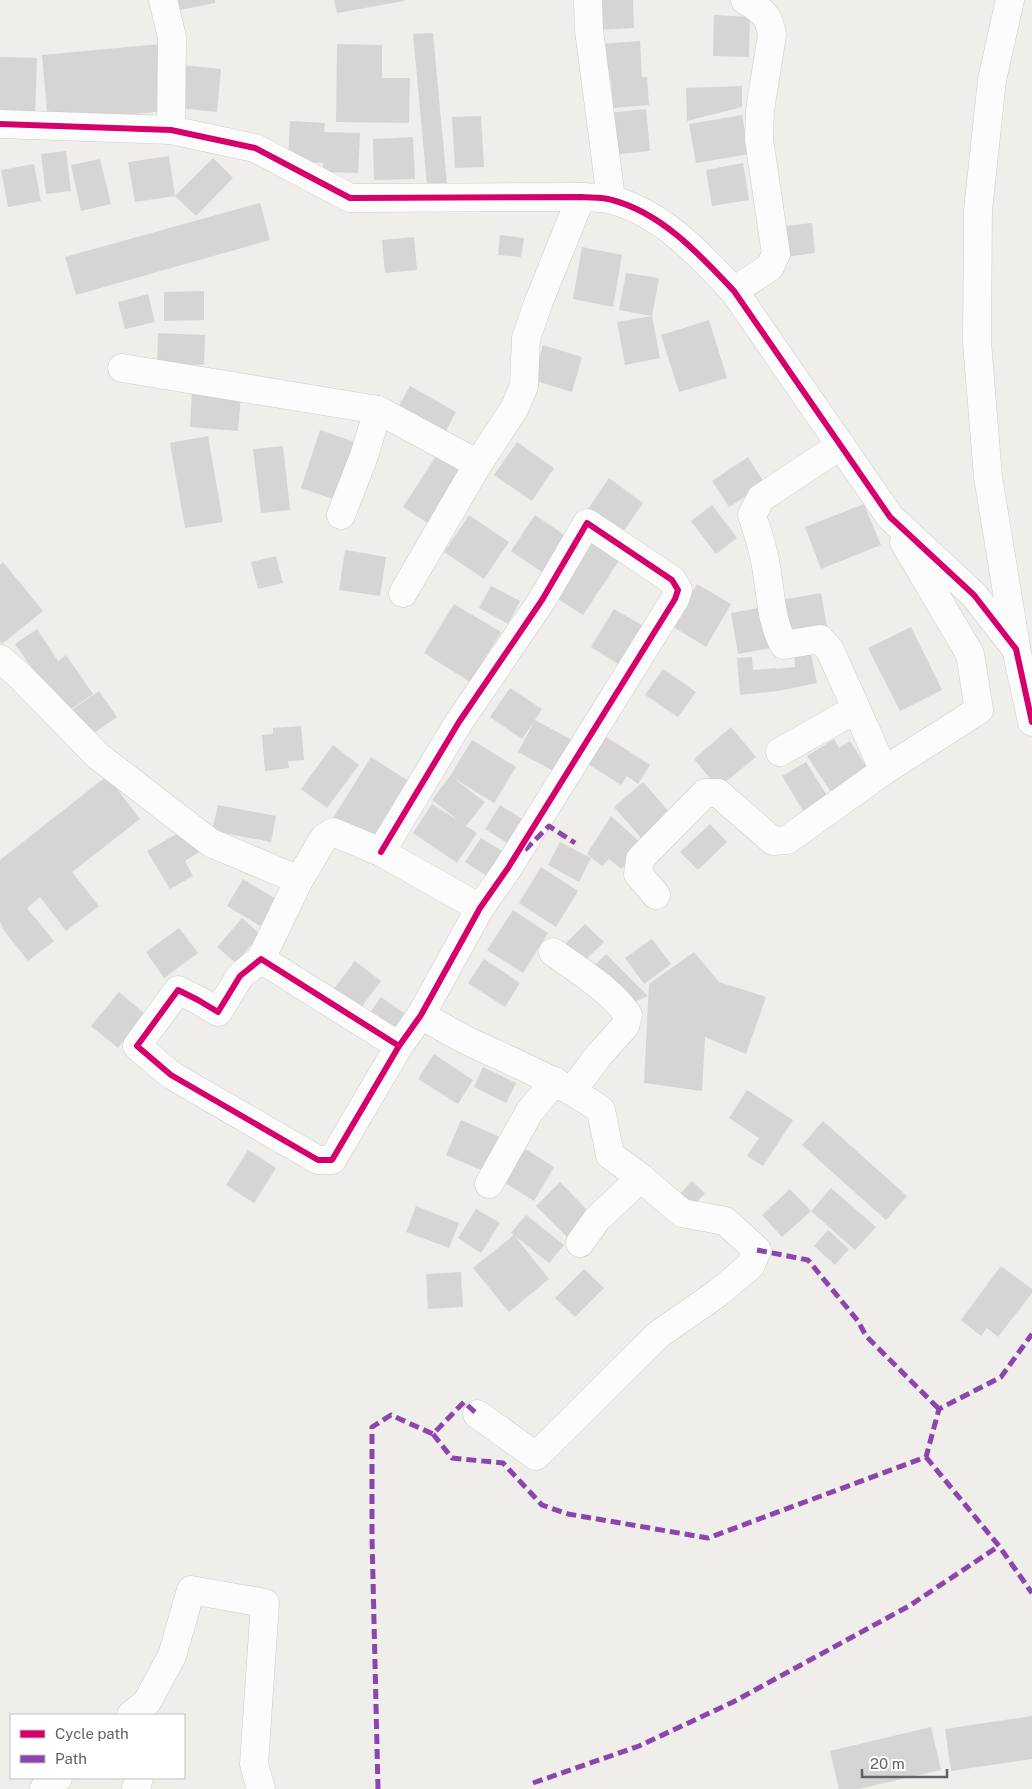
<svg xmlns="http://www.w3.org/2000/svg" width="1032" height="1789" viewBox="0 0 1032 1789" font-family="'Public Sans',sans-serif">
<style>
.building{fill:#d6d5d3}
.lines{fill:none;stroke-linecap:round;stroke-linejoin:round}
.minor-casing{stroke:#cbcccc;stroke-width:29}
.minor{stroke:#fdfcfc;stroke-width:28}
.quiet{stroke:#8e44ad;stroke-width:5;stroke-dasharray:10 5;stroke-linecap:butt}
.cycleway-casing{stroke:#fff;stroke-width:9}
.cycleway{stroke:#d6006c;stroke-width:6}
</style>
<rect width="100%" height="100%" fill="#efeeea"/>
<g class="building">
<polygon points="172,0 215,0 215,3 175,11"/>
<polygon points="334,0 404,0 404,1 337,13"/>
<polygon points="596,0 633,0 634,28 597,30"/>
<polygon points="714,15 750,17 749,57 713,56"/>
<polygon points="433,33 447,184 427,185 413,34"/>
<polygon points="640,41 642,77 647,77 649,105 613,108 611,80 602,80 600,44"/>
<polygon points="160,44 166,111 48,122 42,55"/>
<polygon points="337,44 382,45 382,78 410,78 409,123 336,122"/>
<polygon points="0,57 37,58 35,119 0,118"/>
<polygon points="181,65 221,69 217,112 178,108"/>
<polygon points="742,86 742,107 687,121 686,88"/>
<polygon points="646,109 650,151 612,155 607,113"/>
<polygon points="742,115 749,154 696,163 689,124"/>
<polygon points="481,116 484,167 455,168 452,117"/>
<polygon points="290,121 325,123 324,132 360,133 358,173 323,172 323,163 288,161"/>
<polygon points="413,137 415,179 374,180 373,139"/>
<polygon points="66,151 71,191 46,194 41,154"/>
<polygon points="169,156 175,196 135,202 128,162"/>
<polygon points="213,158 233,178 196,216 175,196"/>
<polygon points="100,159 111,204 81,211 71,165"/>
<polygon points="743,163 749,200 712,206 706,170"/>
<polygon points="34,164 41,201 8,207 1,170"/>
<polygon points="260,203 270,240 76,295 65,257"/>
<polygon points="812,223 815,253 786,257 778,227"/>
<polygon points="500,235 524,238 521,257 498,255"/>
<polygon points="414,237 417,270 385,273 382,240"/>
<polygon points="582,247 622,255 613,307 573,299"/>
<polygon points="626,273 659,278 652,316 619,310"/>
<polygon points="204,291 204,320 164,321 164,292"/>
<polygon points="148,294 155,322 125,329 118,302"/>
<polygon points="652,316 660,358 625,365 617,322"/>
<polygon points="709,320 727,378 679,392 661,335"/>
<polygon points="158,333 205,335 204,365 157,364"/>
<polygon points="543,345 582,357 572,392 533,380"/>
<polygon points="410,386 456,412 442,438 395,413"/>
<polygon points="192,391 241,395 238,431 190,427"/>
<polygon points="320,430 355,442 336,500 301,488"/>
<polygon points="208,436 223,522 185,528 170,443"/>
<polygon points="517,442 554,468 532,501 494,475"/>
<polygon points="283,446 290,510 261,513 253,449"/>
<polygon points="436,456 465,475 432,526 403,507"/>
<polygon points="748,457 765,484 729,507 712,481"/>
<polygon points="609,478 643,503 620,536 586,512"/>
<polygon points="864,504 881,545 821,569 805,527"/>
<polygon points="712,505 737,538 716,554 691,521"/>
<polygon points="469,515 509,542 484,579 444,552"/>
<polygon points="535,515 572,540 548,576 511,551"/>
<polygon points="589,534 623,555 583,615 550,594"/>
<polygon points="345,550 386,557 380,596 339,590"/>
<polygon points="276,556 283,583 258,589 251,562"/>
<polygon points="3,562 43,611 2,644 0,641 0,565"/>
<polygon points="697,584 731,604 706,647 672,626"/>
<polygon points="491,586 520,601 508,624 479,608"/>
<polygon points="821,593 828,633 788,636 781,600"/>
<polygon points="454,604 501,632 470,682 424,653"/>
<polygon points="764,607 771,648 738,654 731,613"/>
<polygon points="614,609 647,628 623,667 591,647"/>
<polygon points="911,627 942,690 900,711 868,648"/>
<polygon points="37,629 58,661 66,655 93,694 64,714 15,644"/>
<polygon points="810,650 817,683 778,691 740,695 737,658 752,657 753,670 776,668 776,669 795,667 794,652"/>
<polygon points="663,669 696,692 678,717 645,695"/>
<polygon points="510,688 542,709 535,720 578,743 561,775 518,752 534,722 522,739 490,717"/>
<polygon points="99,691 117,717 91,735 73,709"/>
<polygon points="301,726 304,760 288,761 289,768 265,771 262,735 273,734 273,728"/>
<polygon points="731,727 756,757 718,788 694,759"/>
<polygon points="602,734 650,765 638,784 627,776 621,785 585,762"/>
<polygon points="834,739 839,748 850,741 872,775 835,798 807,756"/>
<polygon points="472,740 516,767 494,803 452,777 485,802 466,826 477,833 457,863 413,833 432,804 459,821 432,800 450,776"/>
<polygon points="333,745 359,765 327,808 301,789"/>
<polygon points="371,757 410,782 370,848 330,823"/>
<polygon points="806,762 831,802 806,816 782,776"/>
<polygon points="107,776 140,819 72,872 99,906 66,931 40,897 27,908 54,941 28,961 2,928 3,927 0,922 0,860"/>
<polygon points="643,782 671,814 642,839 614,807"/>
<polygon points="218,805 276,816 271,842 212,831"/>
<polygon points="500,805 530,824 515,848 485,829"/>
<polygon points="611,816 643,845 621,869 609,859 602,866 587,854"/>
<polygon points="710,824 727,842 698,870 680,852"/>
<polygon points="185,829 199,852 185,861 193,876 170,889 147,851"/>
<polygon points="481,838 510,856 493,880 465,862"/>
<polygon points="560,842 591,858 579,882 548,865"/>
<polygon points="541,867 578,891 556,927 519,903"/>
<polygon points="243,879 276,899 260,926 227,906"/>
<polygon points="513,910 548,933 523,973 487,950"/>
<polygon points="242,918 260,934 236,963 217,947"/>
<polygon points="585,924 604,942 582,963 564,945"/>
<polygon points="179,928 198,953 164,978 146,952"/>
<polygon points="652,939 671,964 644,984 625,958"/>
<polygon points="694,952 719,982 766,997 746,1054 705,1037 702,1091 644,1083 649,984"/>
<polygon points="606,954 648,996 629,1004 592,968"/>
<polygon points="484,959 520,983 505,1007 468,983"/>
<polygon points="355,961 381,981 356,1014 330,994"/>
<polygon points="119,992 145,1014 118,1048 91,1026"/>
<polygon points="381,997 411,1018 397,1039 366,1018"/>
<polygon points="434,1054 473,1080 458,1104 418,1079"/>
<polygon points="483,1067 516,1083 506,1103 474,1087"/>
<polygon points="747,1090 793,1120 763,1166 747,1156 759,1138 729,1118"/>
<polygon points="461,1120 500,1137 486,1172 446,1155"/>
<polygon points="823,1121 907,1196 886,1220 802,1145"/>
<polygon points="522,1147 554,1167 534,1201 502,1181"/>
<polygon points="248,1150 276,1168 254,1203 226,1185"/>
<polygon points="692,1181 705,1193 690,1210 677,1197"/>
<polygon points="560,1182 592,1215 568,1238 536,1206"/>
<polygon points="831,1188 876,1227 855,1250 811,1211"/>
<polygon points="790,1189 811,1211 782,1237 762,1215"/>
<polygon points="416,1206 459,1223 449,1248 406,1232"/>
<polygon points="476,1209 500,1223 481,1253 458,1238"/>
<polygon points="526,1215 564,1245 549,1263 511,1233"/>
<polygon points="828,1230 849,1249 835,1265 814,1246"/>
<polygon points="514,1235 549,1279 509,1312 473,1268"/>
<polygon points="1001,1266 1032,1289 1032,1293 998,1337 987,1328 981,1336 961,1320"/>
<polygon points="584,1269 604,1288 575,1317 555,1298"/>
<polygon points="461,1272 463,1307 428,1309 426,1274"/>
<polygon points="1032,1716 1032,1759 951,1771 945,1729"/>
<polygon points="931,1727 941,1770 858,1789 839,1789 830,1751"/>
</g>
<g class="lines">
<g class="minor-casing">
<g id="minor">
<polyline points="163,0 172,37 171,130"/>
<polyline points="588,0 589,30 611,199"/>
<polyline points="1010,0 992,80 978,210 977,342 988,477 1016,647"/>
<path d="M0 124 171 130 255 148 350 198 581 197C591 198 602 197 612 200 662 213 700 255 734 291L890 517 974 595 1016 649 1032 722"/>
<path d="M734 291 770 267 776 254 759 139 760 110 772 35C769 14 762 11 745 0"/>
<polyline points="122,368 378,410 478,464"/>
<path d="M841 445 761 498 752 515C756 528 761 542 764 556 771 585 769 619 784 645L820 639 830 650 880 762 885 770"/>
<polyline points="341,515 364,456 378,410"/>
<polyline points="403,593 478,464 514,409 524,386 526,338 539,301 581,197"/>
<polyline points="0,659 19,675 98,756 211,843 299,880"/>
<polyline points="780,752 856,709"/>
<polyline points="381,852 459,722 542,600 587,523 672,580 678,590 675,599 508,868 480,908 421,1015 399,1046 332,1160 318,1160 171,1075 137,1046 178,990 198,1000 218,1012 240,976 261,959 399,1046"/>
<polyline points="656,895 638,874 640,859 705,793 718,793 773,841 787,840 885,770 979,710 970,654 904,542"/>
<path d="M553 952C578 970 611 990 628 1015L625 1026 599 1055 572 1091"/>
<polyline points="261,959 299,880 324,838 333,832 381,852 480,908"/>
<path d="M421 1015C437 1024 452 1033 468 1041 514 1063 560 1081 601 1110L610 1155 640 1177 682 1213 725 1221 757 1250 751 1265 718 1293 659 1334 536 1456 477 1414"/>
<polyline points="489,1184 530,1111 555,1081"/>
<polyline points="580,1243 597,1219 627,1191 640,1177"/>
<polyline points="131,1715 147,1702 172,1656 191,1590 265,1603 254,1764 261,1789"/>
<polyline points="44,1789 58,1778"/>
<polyline points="136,1789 139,1778"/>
</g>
</g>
<use href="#minor" class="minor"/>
<g class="quiet">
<polyline points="525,850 549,826 575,843"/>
<polyline points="757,1250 808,1260 858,1321 866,1336 939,1409"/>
<polyline points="433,1434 452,1458 503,1463 542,1505 568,1514 708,1538 926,1457 939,1409 1001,1377 1032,1334"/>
<polyline points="926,1457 999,1546 1032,1593"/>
<polyline points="533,1783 639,1746 733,1702 909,1606 999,1546"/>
<polyline points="378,1789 372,1537 372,1427 391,1415 433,1434 464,1402 477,1414"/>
</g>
<g class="cycleway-casing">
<g id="cycleway">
<path d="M0 124 171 130 255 148 350 198 581 197C591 198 602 197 612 200 662 213 700 255 734 291L890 517 974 595 1016 649 1032 722"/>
<polyline points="381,852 459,722 542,600 587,523 672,580 678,590 675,599 508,868 480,908 421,1015 399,1046 332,1160 318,1160 171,1075 137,1046 178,990 198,1000 218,1012 240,976 261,959 399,1046"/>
</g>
</g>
<use href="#cycleway" class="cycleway"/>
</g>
<rect x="10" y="1714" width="175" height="65" fill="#ffffff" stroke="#bfc1c3"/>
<rect x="20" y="1730" width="25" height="8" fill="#d6006c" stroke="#bfc1c3"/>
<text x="55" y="1739" font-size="15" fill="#5f6368">Cycle path</text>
<rect x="20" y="1755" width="25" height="8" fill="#8e44ad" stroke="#bfc1c3"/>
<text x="55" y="1764" font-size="15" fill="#5f6368">Path</text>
<path d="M862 1769v8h85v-8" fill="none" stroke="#5f6368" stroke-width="2.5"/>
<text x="870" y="1769" font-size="15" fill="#5f6368" stroke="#ffffff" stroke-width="4" paint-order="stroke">20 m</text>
</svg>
